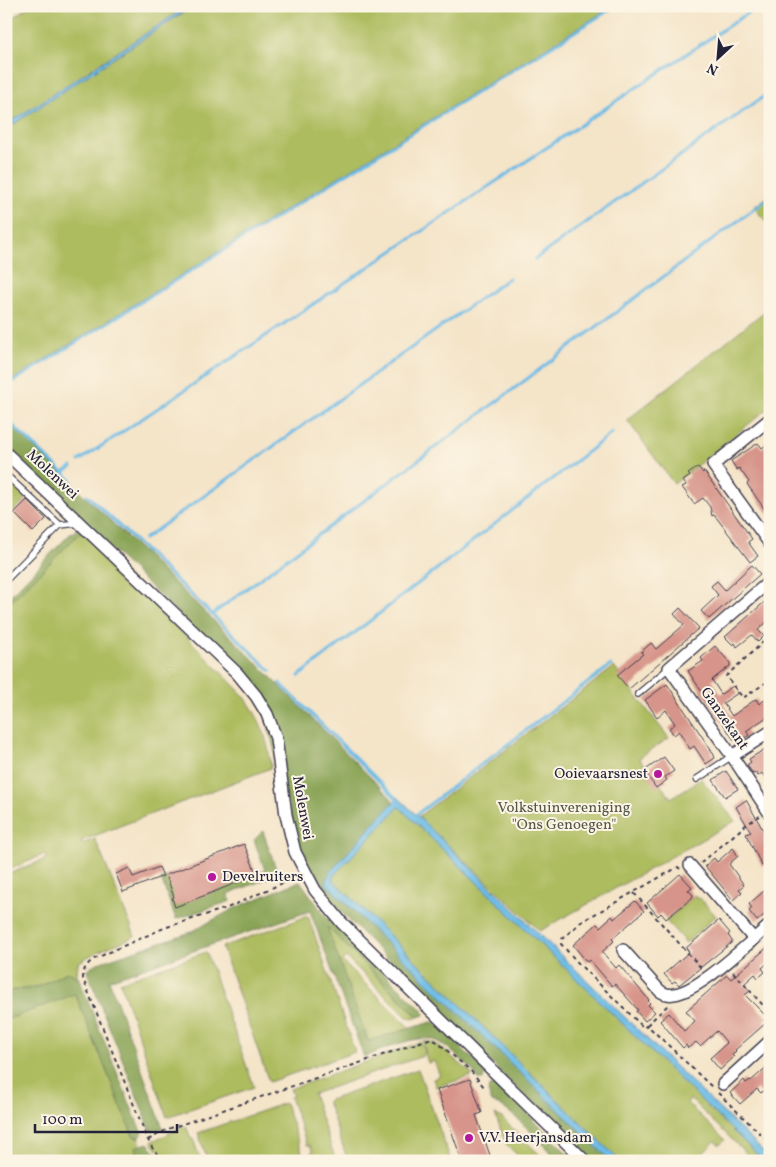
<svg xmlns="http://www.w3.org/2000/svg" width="776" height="1167" viewBox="0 0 776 1167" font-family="Vollkorn,serif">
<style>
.green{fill:#adbc5f;stroke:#686f4d}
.forest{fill:#8aa456;stroke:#566348}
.water{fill:#6bbbe6;stroke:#466e90}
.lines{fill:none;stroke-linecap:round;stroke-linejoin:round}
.stream{stroke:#6bbbe6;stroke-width:3}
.building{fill:#d7948a}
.service-casing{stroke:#423f50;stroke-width:8}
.minor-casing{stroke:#423f50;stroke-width:14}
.path{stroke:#423f50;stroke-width:2;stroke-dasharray:4 4;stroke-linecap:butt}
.service{stroke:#fff;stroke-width:5.5}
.minor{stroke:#fff;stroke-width:11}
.poi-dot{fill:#b5179e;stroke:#fcf5e5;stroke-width:2}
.labels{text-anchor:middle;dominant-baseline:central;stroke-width:4;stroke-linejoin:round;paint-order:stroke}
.street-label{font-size:15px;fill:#22223b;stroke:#fcf5e5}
.poi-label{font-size:15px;fill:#22223b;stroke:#fcf5e5;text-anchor:start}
.park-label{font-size:15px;fill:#535848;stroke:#fcf5e5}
</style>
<rect width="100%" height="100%" fill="#fcf5e5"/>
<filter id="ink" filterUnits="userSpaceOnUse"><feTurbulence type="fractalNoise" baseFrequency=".02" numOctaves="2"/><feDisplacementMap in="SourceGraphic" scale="10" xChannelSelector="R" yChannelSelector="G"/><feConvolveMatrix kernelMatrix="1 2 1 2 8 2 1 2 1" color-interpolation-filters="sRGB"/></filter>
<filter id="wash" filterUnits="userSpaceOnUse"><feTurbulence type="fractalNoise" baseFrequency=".0096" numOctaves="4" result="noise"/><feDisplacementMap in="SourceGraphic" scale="20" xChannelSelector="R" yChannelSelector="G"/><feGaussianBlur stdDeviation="1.12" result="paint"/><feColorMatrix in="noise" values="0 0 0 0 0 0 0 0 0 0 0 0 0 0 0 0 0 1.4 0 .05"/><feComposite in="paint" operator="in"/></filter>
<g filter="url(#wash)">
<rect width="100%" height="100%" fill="#f4e4c8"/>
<g class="green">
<polygon points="30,6 188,6 6,125 6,22"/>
<polygon points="193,6 613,6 6,384 6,129"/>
<polygon points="770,195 770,227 754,207"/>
<polygon points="770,307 770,407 674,484 627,420"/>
<polygon points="12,484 27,498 6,519 6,508"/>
<path d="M83 530 244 696C261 720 268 738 271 768L81 841 82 844 95 839 135 936C116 945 95 951 78 963L77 974 79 979 73 974 67 972 39 986 25 989 6 991V875L46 859 45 854 6 871V607Z"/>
<polygon points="614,667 669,738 639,758 671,798 701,779 735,821 540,931 418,817"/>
<polygon points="399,806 764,1161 754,1161 690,1099 687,1103 725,1140 720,1145 715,1141 696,1161 620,1161 333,880 333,876 337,872"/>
<polygon points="695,895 698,899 700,898 716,916 686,943 666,921"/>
<polygon points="308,916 355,1052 269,1082 222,947"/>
<polygon points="326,926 418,1017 413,1019 407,1017 346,957 342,961 410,1028 368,1042"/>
<polygon points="206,952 254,1087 167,1117 120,982"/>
<polygon points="75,993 133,1136 139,1138 141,1145 135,1148 141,1161 8,1161 6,1156 6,1020"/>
<path d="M423 1041 434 1043 439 1046 471 1073 472 1076 436 1087 433 1079 440 1076 434 1061 428 1063C425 1056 426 1049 423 1041Z"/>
<polygon points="421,1042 425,1052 423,1056 313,1094 336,1161 312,1161 310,1154 313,1152 310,1145 307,1145 290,1097 293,1096 290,1089"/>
<polygon points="418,1069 451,1161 348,1161 327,1101"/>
<polygon points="285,1103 305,1161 208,1161 198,1133"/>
<polygon points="495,1114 502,1118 546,1161 523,1161 506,1144"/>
<polygon points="186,1126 191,1139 193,1139 201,1161 169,1161 153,1145 152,1141"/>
</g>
<g class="forest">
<polygon points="6,420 242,648 392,799 393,804 326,884 611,1161 589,1161 323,894 300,850 259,691 6,448"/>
<polygon points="80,528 83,530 6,607 6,600 71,533"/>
<polygon points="263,831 277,872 276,875 228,894 231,901 176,919 161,879 240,848 252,874 265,870 254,840"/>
<path d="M300 881 323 913 424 1012V1015L418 1017 327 927 368 1041 431 1022 436 1023 485 1071 483 1080H479C473 1069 465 1063 456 1055 451 1051 446 1046 441 1043 422 1030 384 1050 364 1057L310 911 109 980 163 1128 151 1131 90 979 88 970 95 964 191 932 235 908Z"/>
<polygon points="67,972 73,974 79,979 142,1134 139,1138 133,1136 75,994 6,1020 6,991 25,989 39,986"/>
<path d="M495 1085 504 1090 575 1161H558C542 1144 512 1108 491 1102L488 1091 489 1086Z"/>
<polygon points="148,1143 164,1161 141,1161 135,1147"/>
</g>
<g class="water">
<polygon points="188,6 193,6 6,129 6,125"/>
<polygon points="398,797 770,1158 770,1161 764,1161 399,807 337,872 333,876 333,880 620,1161 611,1161 326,884 326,879 331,871"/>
</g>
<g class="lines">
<g class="stream">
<polyline points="535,259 770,92"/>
<polyline points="6,386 616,6"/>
<polyline points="6,419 72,481"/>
<polyline points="79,461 758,6"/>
<polyline points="64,472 72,467"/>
<polyline points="87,495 271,671"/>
<polyline points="144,539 509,278"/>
<polyline points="214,613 770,197"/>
<polyline points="299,676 612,433"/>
<polyline points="280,683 399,801"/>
<polyline points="417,814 611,665"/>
</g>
</g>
<g id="blocks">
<g class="building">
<polygon points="770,442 770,517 747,484 749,482 739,468 737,470 731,461 758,443 762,448"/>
<polygon points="698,467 703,473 704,471 752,539 748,542 758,556 750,562 719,521 714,515 712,516 710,507 703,498 694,504 682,487 686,485 683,481 690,476 688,474"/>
<polygon points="27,500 46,519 33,532 14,513"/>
<polygon points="752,565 760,574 709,619 701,611 718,595 711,586 717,581 725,590"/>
<polygon points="770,597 770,619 758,630 764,636 758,642 752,635 737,647 735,643 733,645 725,637"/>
<polygon points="680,608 699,628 629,689 617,675 643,654 641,652 651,643 656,649 684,625 674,614"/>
<polygon points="715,646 730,663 730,666 712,680 721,694 733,686 738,693 723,703 732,716 756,699 759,704 770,696 770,715 746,731 749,735 740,741 737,737 734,740 688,671 703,661 701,658"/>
<polygon points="667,684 713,753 715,758 706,764 694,746 690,749 679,731 674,735 669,728 675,724 666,710 657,717 645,700"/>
<polygon points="770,746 770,785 762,773 758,776 756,773 753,774 747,765 751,762 749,759"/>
<polygon points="664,757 674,771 665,777 667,780 656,788 644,771"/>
<polygon points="726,771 738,789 725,797 713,780"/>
<polygon points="746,800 770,842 770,862 762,866 746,834 751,832 736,807"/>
<polygon points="244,844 257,875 175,907 172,898 174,897 166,875"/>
<polygon points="733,848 738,856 729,864 744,885 739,889 742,892 733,900 705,866 714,858 717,862"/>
<polygon points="159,867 163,876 123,892 116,874 129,868 133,877"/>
<polygon points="680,874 692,887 688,890 693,895 692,898 666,919 661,913 658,916 647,903"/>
<polygon points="764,891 770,897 770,910 757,921 749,911 752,908 749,904"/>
<polygon points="635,901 644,911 612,939 614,941 602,952 616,968 619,965 649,1000 648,1001 650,1003 648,1005 655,1012 645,1021 636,1011 638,1010 615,984 612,986 590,960 587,962 573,945 597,924 600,927 612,916 614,919"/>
<polygon points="719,920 730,933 728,935 732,941 731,943 679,985 675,981 672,983 664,974 689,952 686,948"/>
<polygon points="770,945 770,961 762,968 765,972 758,978 755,974 744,984 750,991 745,995 767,1017 764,1020 766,1023 735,1050 736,1051 732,1055 734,1057 720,1070 710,1058 727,1043 717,1031 700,1046 696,1042 688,1048 686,1045 683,1048 660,1021 669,1013 684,1031 695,1021 686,1011 727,975 731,979"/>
<polygon points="770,1064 770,1085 761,1093 757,1089 740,1104 730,1093 744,1080 746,1083 750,1080 751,1081"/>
<polygon points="470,1079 482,1113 476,1115 492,1161 462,1161 437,1090"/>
</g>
</g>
</g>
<g filter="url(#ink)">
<use href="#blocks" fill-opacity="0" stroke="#423f50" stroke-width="1"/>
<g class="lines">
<g class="service-casing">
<g id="service">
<polyline points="6,475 60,525"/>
<polyline points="6,580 60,525 78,523"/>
<polyline points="638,694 669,668"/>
<polyline points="697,779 732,756"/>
</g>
</g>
<g class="minor-casing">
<g id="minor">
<polyline points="770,419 713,465 770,544"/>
<polyline points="6,453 237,673 256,696 267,714 276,738 286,815 295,852 315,890 342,923 585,1161"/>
<polyline points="770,581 669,668 732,756 770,814"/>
<polyline points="732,756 770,732"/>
<polyline points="690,865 753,938"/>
<path d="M623 950 660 991C662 992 664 994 667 994 692 1000 750 941 770 925"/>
<polyline points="723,1084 770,1041"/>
</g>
</g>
<g class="path">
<polyline points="770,636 726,676 743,698 770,680"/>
<polyline points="701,863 747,824 760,816"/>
<polyline points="680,869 678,867 581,922 562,939 561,944 580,965 644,1028 647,1025 713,1088"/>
<polyline points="634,893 703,970"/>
<polyline points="733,972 770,1013"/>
<polyline points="647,1025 669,1004"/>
<polyline points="718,1093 770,1143"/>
<polyline points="148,1140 168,1129 429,1039 436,1041 471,1071 484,1087"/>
<path d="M164 1161 154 1151 148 1140 83 979C83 969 86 965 94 959L164 928 227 908 296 877"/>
</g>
<use href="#service" class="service"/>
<use href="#minor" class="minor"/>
</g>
</g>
<g class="poi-dot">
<circle cx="658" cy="774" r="5"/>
<circle cx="212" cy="877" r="5"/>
<circle cx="469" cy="1138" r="5"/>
</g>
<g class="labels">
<g class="street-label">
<text transform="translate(52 475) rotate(43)">Molenwei</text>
<text transform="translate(724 719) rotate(55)">Ganzekant</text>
<text transform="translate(302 808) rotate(80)">Molenwei</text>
</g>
<g class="poi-label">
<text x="648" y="774" text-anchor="end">Ooievaarsnest</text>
<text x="222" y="877">Develruiters</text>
<text x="479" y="1138">V.V. Heerjansdam</text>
</g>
<g class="park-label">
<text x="564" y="808">Volkstuinvereniging<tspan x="564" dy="17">"Ons Genoegen"</tspan></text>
</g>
</g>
<rect width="776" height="1167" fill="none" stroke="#fcf5e5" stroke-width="25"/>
<g transform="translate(718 58) rotate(206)" stroke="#fcf5e5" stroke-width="4" paint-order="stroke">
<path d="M0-4L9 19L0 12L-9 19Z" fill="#22223b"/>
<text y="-8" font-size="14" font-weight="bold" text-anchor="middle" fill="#22223b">N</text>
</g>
<path d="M35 1124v8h142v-8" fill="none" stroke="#22223b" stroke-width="2.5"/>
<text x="42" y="1124" font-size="15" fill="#22223b" stroke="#fcf5e5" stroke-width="4" paint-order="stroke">100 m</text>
</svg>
